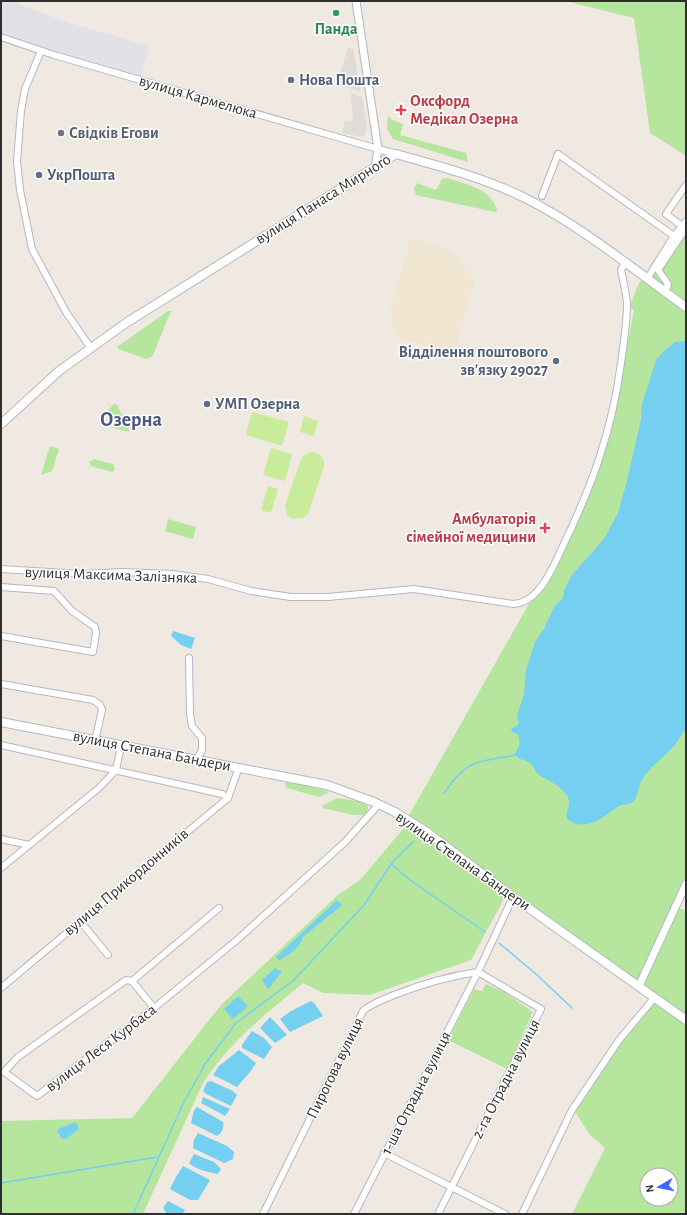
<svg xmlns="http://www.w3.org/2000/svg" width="687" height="1215" viewBox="0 0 687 1215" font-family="'Alegreya Sans',sans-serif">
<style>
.industrial{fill:#e3e1e8}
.education{fill:#f0e6d1}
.green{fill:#b6e59e;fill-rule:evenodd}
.pitch{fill:#c9ec9a}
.plaza{fill:#dfdcd8}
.water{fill:#75cff0}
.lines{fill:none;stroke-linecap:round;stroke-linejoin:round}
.stream{stroke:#75cff0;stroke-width:1.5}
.minor-casing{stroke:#b4b7c1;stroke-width:8}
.tertiary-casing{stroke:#b4b7c1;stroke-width:9}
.secondary-casing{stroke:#b4b7c1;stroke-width:10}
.minor{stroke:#fff;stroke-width:6}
.tertiary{stroke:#fff;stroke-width:7}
.secondary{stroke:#fff;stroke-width:8}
.leisure-dot{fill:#2e9e5b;stroke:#fff;stroke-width:1.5}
.service-dot{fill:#5c6f8a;stroke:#fff;stroke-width:1.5}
.health-dot{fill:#e0444e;stroke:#fff;stroke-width:1.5}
.worship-dot{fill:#6b7280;stroke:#fff;stroke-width:1.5}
.labels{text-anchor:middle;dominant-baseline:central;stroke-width:3;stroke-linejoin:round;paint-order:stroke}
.leisure-label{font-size:16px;font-weight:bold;fill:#27864d;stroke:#fff}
.service-label{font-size:16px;font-weight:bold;fill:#4e5e75;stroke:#fff;text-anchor:start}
.street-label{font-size:16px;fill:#2e2e2e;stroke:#fff}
.health-label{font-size:16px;font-weight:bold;fill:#be3a42;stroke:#fff;text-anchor:start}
.worship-label{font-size:16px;font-weight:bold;fill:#5b616d;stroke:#fff;text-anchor:start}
.district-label{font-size:20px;font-weight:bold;fill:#4d5680;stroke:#fff}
</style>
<rect width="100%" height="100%" fill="#efe9e1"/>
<polygon class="industrial" points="1,1 10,1 67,22 149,46 140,77 42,48 1,33"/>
<polygon class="education" points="411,238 451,250 475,280 454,353 396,337 390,308"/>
<g class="green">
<polygon points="565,1 686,1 686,156 650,133 634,18"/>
<polygon points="388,115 392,120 403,124 400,135 466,153 468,162 393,139 387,129"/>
<path d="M446 178C464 183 493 189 497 211L495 212 416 195 414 189 417 183 436 190 442 179Z"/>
<polygon points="686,230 686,304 651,278"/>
<path d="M642 279 686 311V878L638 982 408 817 530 602 540 591 577 523 597 475 612 428 634 310 629 308C634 298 635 288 642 279Z"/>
<polygon points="168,311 171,311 152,357 146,359 118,349 117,347"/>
<polygon points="114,404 117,405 128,426 129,432 113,428 115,415 108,413 108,410"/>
<polygon points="50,446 59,449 52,471 41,475"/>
<polygon points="94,459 113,464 115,470 112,472 91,466 89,462"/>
<polygon points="168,519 196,527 193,539 165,531"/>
<polygon points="287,781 327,791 328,793 319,797 287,788 285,785"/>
<polygon points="337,798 357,801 368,806 368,810 364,815 354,815 323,808 322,806"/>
<path d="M408 823 506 895 471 960 370 995 323 993 303 983C267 1013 229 1042 203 1083L143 1214H1V1121L132 1118 221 1005 338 895 360 880Z"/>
<polygon points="678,907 686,911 686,1017 642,985"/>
<polygon points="486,984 504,992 533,1012 507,1069 448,1040 474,989 482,991"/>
<path d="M655 1000 686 1023V1214H572L605 1148 590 1135 575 1112 608 1059ZM647 1175H671V1199H647Z"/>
</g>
<g class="pitch">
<polygon points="252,412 289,422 282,446 246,435"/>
<polygon points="304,416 318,421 314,436 300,432"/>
<polygon points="271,448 292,454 285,481 263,475"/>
<path d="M310 452C319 452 325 457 324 466L308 514 303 518 293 519 287 515 285 505 302 457Z"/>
<polygon points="268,486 278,489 271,513 261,510"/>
</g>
<g class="plaza">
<polygon points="348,47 353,49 361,91 337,85"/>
<polygon points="351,93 362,97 367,126 365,135 362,137 342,133 345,120 353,122"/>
</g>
<g class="water">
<path d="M686 341V728C682 734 678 741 674 746 663 758 649 767 641 782 638 788 638 800 631 803 627 805 623 804 619 806 605 815 588 832 570 821 560 815 575 806 566 794 558 783 544 780 537 773 534 770 534 766 530 763 525 759 519 760 515 755 519 745 521 746 518 734L512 732 511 729 519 724 517 715 524 695 526 670 535 642 544 629 554 607 563 598 564 591 571 576 604 539 618 513 627 481 641 419 642 404 656 360 664 351 675 342Z"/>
<polygon points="173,631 195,638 191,649 181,645 171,636"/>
<path d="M337 900 342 905 303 937C299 949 289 954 279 961L276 957Z"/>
<polygon points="275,968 282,972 268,989 262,980"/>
<polygon points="238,996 248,1006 233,1019 224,1009"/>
<polygon points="311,1001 315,1004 323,1016 290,1032 280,1019 291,1011"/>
<polygon points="270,1017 287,1035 275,1043 260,1028"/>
<polygon points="252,1031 264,1038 272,1047 264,1059 242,1048 242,1045"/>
<polygon points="239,1050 256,1063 250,1072 237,1087 213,1075 219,1066"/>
<polygon points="211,1081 233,1091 237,1095 231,1106 208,1095 203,1091 207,1082"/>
<polygon points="203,1097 230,1109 225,1116 201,1103"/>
<path d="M197 1107 223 1122C225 1127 221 1134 217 1136L191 1123 194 1110Z"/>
<polygon points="76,1122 79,1129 66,1139 61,1138 58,1132 58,1129"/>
<polygon points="198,1133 227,1146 234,1152 233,1159 224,1163 193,1148 194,1140"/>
<path d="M194 1154 214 1162 221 1169 218 1174C208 1172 197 1170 189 1163Z"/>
<polygon points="183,1166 210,1180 198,1200 190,1200 170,1189 176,1177"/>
<polygon points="168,1201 185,1210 183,1214 167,1214 163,1208"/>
</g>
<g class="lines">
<g class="stream">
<path d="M444 793C468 758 476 763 515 755"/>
<polyline points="391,864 410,880 485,932"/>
<polyline points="499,943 536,974 572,1008"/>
<polyline points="1,1183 157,1157"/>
<polyline points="133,1214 183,1104 205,1064 236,1023 293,981 364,905 391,864 414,841"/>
</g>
<g class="minor-casing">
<g id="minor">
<polyline points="1,37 54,55 378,149"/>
<polyline points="41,51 25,89 21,111 17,161 20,190 32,249 66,312 90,347"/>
<polyline points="542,196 558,154 674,236 647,279"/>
<polyline points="682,226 666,214 686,185"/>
<polyline points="674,236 686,221"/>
<polyline points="665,292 668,284 658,270 686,228"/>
<path d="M1 569 82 574 123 572 172 574 208 579 251 591 291 597H328L414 589 513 604C539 603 552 569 562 548 592 486 612 431 621 363 624 343 627 323 627 303 626 292 623 280 621 270L625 263"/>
<polyline points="1,587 54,591 72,611 95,627 96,633 93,652 1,636"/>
<polyline points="189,658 190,714 192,726 202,738 202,750 197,759"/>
<polyline points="1,684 93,700 100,705 102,710 95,741"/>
<polyline points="1,745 222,794 228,798"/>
<polyline points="116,770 121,746"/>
<polyline points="1,839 29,845"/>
<polyline points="1,868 99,788 116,770"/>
<polyline points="219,908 132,981 126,980 18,1057 4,1072 37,1096 154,1008 237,940 345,842 379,804"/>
<polyline points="80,921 108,955"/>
<polyline points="132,981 154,1008"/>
<polyline points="1,988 228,798 239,767"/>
<polyline points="384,1153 505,1214"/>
<path d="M263 1214 363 1011C372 1003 383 1000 394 995 422 984 449 976 478 972"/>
<polyline points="354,1214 478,972 513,897"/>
<polyline points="438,1214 541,1009 478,972"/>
<polyline points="522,1214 572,1110 619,1040 655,997"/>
</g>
</g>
<g class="tertiary-casing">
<g id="tertiary">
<polyline points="356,1 378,149 375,167"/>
<polyline points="378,149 396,154"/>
<polyline points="639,986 686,884"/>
</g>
</g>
<g class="secondary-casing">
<g id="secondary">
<path d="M1 424 59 371 126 323 396 154C439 166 485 178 525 198 583 227 634 270 686 307"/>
<polyline points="1,722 327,785 374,802 395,812 427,832 513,897 686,1020"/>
</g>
</g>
<use href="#minor" class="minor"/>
<use href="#tertiary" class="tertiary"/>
<use href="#secondary" class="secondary"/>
</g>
<circle class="leisure-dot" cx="336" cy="13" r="4"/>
<g class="service-dot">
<circle cx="291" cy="80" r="4"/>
<circle cx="39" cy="175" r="4"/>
<circle cx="556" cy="361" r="4"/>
<circle cx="207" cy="404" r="4"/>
</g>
<g class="health-dot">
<path d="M399 104h4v4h4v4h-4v4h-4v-4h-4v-4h4z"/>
<path d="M543 522h4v4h4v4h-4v4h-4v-4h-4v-4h4z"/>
</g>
<circle class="worship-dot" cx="61" cy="133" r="4"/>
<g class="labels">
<g class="leisure-label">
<text x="336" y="29">Панда</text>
</g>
<g class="service-label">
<text x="299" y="80">Нова Пошта</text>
<text x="47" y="175">УкрПошта</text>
<text x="548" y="352" text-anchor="end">Відділення поштового<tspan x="548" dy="18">зв’язку 29027</tspan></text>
<text x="215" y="404">УМП Озерна</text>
</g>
<g class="street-label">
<text transform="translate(198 97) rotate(16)">вулиця Кармелюка</text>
<text transform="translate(323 199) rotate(-32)">вулиця Панаса Мирного</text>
<text transform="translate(111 575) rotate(2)">вулиця Максима Залізняка</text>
<text transform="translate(152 751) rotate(11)">вулиця Степана Бандери</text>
<text transform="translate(463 861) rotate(35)">вулиця Степана Бандери</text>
<text transform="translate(126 882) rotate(-40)">вулиця Прикордонників</text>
<text transform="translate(101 1048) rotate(-37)">вулиця Леся Курбаса</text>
<text transform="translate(335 1068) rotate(-64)">Пирогова вулиця</text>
<text transform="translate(506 1079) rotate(-63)">2-га Отрадна вулиця</text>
<text transform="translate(416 1093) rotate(-63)">1-ша Отрадна вулиця</text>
</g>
<g class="health-label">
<text x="410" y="101">Оксфорд<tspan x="410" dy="18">Медікал Озерна</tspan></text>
<text x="536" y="519" text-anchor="end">Амбулаторія<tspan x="536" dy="18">сімейної медицини</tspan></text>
</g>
<g class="worship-label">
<text x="69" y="133">Свідків Егови</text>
</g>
<g class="district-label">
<text x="131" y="420">Озерна</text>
</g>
</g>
<rect width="687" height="1215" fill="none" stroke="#2e2e2e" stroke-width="4"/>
<g transform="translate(659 1187) rotate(261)"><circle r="19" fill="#ffffff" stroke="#ababab"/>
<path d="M0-3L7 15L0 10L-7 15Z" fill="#4264fb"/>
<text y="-6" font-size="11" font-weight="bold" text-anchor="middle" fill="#2e2e2e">N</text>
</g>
</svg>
